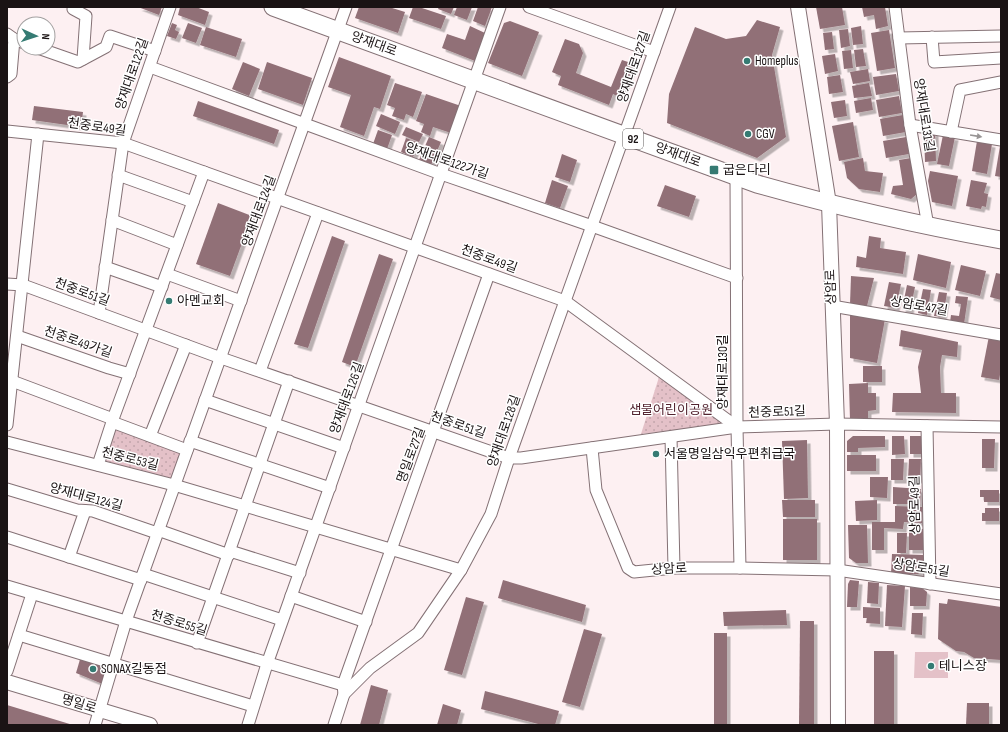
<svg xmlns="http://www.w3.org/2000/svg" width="1008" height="732" viewBox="0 0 1008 732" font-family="'Sofia Sans Condensed','Noto Sans KR',sans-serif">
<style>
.grass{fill:url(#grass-dots)}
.garden{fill:#e4c1c8}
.building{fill:#917077;filter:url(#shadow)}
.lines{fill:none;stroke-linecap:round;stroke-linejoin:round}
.minor-casing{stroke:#847175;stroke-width:13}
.tertiary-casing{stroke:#847175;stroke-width:16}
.primary-casing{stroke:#847175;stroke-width:19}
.minor{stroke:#fff;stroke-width:11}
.tertiary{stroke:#fff;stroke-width:14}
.primary{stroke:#fff;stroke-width:17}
.oneway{fill:#989595}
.poi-dot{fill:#357b73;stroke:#fff;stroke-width:1.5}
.labels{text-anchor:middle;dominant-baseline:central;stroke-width:3;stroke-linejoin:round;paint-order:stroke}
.shield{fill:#fff;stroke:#5f5a5a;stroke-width:1}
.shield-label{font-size:12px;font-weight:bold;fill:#1a1314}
.street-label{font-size:13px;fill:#1a1314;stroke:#fff}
.poi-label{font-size:13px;fill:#1a1314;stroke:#fff;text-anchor:start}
.park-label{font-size:13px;fill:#532430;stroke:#fff}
</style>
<defs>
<pattern id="grass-dots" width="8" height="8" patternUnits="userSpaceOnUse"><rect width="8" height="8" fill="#e4c1c8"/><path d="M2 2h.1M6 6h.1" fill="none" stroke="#c3a5ab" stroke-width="1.8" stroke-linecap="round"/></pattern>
<filter id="shadow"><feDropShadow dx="3.5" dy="3.5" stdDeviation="0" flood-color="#0004"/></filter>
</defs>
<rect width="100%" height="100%" fill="#fdf0f2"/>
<g class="grass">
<polygon points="659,377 725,424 641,434"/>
<polygon points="116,427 183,452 171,478 105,461"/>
</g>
<polygon class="garden" points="915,652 948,652 948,678 914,678"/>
<g class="building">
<polygon points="138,7 162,7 159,15"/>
<polygon points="180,7 196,7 209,12 205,25 178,15"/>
<polygon points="359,7 389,7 405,12 398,33 355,18"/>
<polygon points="413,7 419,7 446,16 441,29 409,18"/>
<polygon points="439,7 454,7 451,14 438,9"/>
<polygon points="457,7 472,7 467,20 454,15"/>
<polygon points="478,7 492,7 485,26 473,21"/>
<polygon points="816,7 842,7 845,25 820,29"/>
<polygon points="862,7 885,7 888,26 876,29 874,15 864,17"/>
<polygon points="757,20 780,27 772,55 786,137 757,158 667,123 669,94 695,27 726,39 746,36"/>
<polygon points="510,21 539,32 522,76 488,63 504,23"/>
<polygon points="172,23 177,25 175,30 179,32 176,39 167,36"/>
<polygon points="188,23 202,28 196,43 182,38"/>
<polygon points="470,26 485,33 475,61 442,48 447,34 465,40"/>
<polygon points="861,26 863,44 853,45 851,28"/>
<polygon points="206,27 242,39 236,57 200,45"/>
<polygon points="848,29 850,46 841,48 839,30"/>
<polygon points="889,30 895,68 877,71 871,33"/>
<polygon points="832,32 834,49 825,50 823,33"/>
<polygon points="565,39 579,44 583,53 576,73 611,87 622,60 634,64 621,98 613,94 609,105 558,85 561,76 552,72"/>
<polygon points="863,49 866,66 856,67 854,50"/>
<polygon points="851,50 853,68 844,69 842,51"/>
<polygon points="835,54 838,71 825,74 822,56"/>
<polygon points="339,57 391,76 380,109 374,107 364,136 340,127 351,95 328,87"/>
<polygon points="243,62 260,69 249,96 232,89"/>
<polygon points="267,62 312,78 303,105 258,89"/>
<polygon points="868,69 870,81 853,84 850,72"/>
<polygon points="896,74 899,91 876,95 873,77"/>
<polygon points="840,75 843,92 829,94 827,77"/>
<polygon points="395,83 422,92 413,117 406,114 404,120 392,116 395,108 387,105"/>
<polygon points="869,83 872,96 854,98 852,86"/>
<polygon points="426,94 461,106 451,133 433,127 430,136 421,132 424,124 416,121"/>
<polygon points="899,96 902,113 879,117 876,100"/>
<polygon points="871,98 873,110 856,113 854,101"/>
<polygon points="845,100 847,116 834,118 831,102"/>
<polygon points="198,101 279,130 274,144 193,116"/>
<polygon points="34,106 83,112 81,127 32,120"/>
<polygon points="381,114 400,122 395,134 376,126"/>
<polygon points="903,115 906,132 883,136 880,119"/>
<polygon points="853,122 859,157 839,161 832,126"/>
<polygon points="406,127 423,134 419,142 402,135"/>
<polygon points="378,130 392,135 387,149 373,144"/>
<polygon points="935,132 936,161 925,162 924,133"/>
<polygon points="943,135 955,137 949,166 937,164"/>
<polygon points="429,137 441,142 431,165 419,160"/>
<polygon points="906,137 909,154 886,158 883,141"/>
<polygon points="406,138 419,143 413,157 401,152"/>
<polygon points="977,141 992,144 987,174 972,171"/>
<polygon points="1000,146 1001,146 1001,177 995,176"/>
<polygon points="562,154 577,160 570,182 555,177"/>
<polygon points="863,158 865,171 883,173 880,192 859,189 847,178 844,162"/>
<polygon points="911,158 917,194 911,199 891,194 893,186 903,185 899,160"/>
<polygon points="930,171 958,176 952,206 932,202 928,181"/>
<polygon points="552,180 568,186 560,208 545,203"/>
<polygon points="971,180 987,183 984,193 988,194 986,207 982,206 981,209 966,206"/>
<polygon points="665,185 696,196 689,217 657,206"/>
<polygon points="218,203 252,216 230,276 196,264"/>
<polygon points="332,236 345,241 308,348 294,344"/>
<polygon points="869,236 881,238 880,248 906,252 903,274 856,267 857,256 866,258"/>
<polygon points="379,254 393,259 355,367 342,362"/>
<polygon points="918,254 951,262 946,288 913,280"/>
<polygon points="961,265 986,271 980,296 955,290"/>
<polygon points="996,273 1001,274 1001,300 990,297"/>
<polygon points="851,276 874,278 867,306 850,304"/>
<polygon points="889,282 901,284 896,308 884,306"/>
<polygon points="907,285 915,287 910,311 902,309"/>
<polygon points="923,289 931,290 927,315 918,313"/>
<polygon points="939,292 947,293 943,317 934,316"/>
<polygon points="956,296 968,297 964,324 950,322 951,315 959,316 961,304 955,303"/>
<polygon points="850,314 885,319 877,363 850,358"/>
<polygon points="901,330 958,342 957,357 942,355 940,367 941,393 956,393 956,413 892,412 893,393 921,393 918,367 922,350 899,346"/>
<polygon points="989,336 1001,339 1001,369 999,380 981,377"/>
<rect x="863" y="366" width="19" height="16"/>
<polygon points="868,383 868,393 876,393 876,410 868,411 868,419 850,420 849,384"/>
<polygon points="853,436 885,436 885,447 858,448 858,452 847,452 847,441"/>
<polygon points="892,436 904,436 905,454 892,455"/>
<rect x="910" y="436" width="14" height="18"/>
<polygon points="982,439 995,439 994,468 982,468"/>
<polygon points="807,440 808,498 784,499 782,441"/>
<rect x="847" y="455" width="29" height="16"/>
<polygon points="891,459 904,459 903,480 891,480"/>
<polygon points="909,459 921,459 920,480 908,479"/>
<polygon points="870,477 888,477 887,498 870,497"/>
<polygon points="893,487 921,489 920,504 893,504"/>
<polygon points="980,490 999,490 999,502 984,502 984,497 980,497"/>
<polygon points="782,500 815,500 815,517 783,517"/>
<polygon points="877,500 877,520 856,521 855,501"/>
<polygon points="895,506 922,507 922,523 904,522 903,529 884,528 884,550 872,550 872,522 895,522"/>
<polygon points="985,508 999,508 999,521 982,521 982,513 985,513"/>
<rect x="783" y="519" width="34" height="41"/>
<polygon points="848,525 867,525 868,563 856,563 849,558"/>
<rect x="909" y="529" width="15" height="21"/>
<polygon points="897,533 907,533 906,553 897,553"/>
<polygon points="892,554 924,555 923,570 918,574 891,574"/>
<polygon points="503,580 586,605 582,622 498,598"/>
<polygon points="850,580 859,581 857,607 847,607 848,584"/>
<polygon points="868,582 879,583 878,604 867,603"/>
<polygon points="887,585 905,586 902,627 885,626"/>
<polygon points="910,587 922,588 927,592 926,606 910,606"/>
<polygon points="466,597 484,602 462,675 444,670"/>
<polygon points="948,599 1001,607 1001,660 974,658 964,652 956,651 938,639 939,603 947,604"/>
<polygon points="863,607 880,608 880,624 866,623 867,618 863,618"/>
<polygon points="786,610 787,625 724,626 723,612"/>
<polygon points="912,613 923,613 922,635 911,634"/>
<polygon points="800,621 814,621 814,725 799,725"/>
<polygon points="584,629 602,634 580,707 562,702"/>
<rect x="714" y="633" width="13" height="92"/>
<rect x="874" y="651" width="20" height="74"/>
<polygon points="81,656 111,666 105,685 76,673"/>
<polygon points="371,685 388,690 379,725 360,725"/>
<polygon points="485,691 559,711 555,725 542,725 481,709"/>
<polygon points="967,703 989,703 989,725 966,725"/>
<polygon points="443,704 461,710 457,725 437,725"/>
<polygon points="7,705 73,725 7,724"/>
</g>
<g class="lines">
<g class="minor-casing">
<g id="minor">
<polyline points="74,7 73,9 86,16 83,59"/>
<polyline points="529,7 654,52"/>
<polyline points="895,7 910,125 928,226"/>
<polyline points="7,34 14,39 24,43"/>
<polyline points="932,37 934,62 1001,58"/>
<polyline points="899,38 1001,36"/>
<polyline points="38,48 78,62 106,47 110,36 155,51"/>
<polyline points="150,67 441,174 592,226 737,278"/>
<polyline points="7,77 11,74 14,39"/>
<polyline points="910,125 1001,140"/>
<polyline points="7,131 123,143 565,301 737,427"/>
<polyline points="951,132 960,90 1001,82"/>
<polyline points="118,175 193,202"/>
<polyline points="736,176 737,427 740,568"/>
<polyline points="112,220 177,245"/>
<polyline points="105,267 162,287"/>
<polyline points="167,274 241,301"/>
<polyline points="7,284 23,285 221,358 509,458 521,458 737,427 837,424 1001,427"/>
<polyline points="832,306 1001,335"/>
<polyline points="99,313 123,143 170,7"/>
<polyline points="17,336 109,368 130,374"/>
<polyline points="260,371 318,213"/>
<polyline points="12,381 113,419"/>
<polyline points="205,400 344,448"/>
<polyline points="112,422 187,450"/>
<polyline points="7,425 38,134"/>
<polyline points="927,426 930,584"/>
<polyline points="150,436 186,345"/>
<polyline points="671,437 674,568"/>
<polyline points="190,441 330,488"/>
<polyline points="7,442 174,485 461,570"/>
<polyline points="592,448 596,490 628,568 634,572 674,568 740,568 837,570 1001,594"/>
<polyline points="98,465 113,419 204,172"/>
<polyline points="7,489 77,510 93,511 157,533"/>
<polyline points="158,530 229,555"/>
<polyline points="7,537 141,580"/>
<polyline points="230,551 300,573"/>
<polyline points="69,557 85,511"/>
<polyline points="143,574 282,620"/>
<polyline points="7,586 343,685"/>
<polyline points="291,596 366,622"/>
<polyline points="19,635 253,706"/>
<polyline points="197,643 289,381"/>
<polyline points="7,671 32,594"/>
<polyline points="344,694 370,668 418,633 461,570 491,514 509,458 670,7"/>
<polyline points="95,725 126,621 346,7"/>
<polyline points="248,725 267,664 500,7"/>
<polyline points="334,725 344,694 343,685 489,274"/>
</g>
</g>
<g class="tertiary-casing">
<g id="tertiary">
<polyline points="798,7 829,204 837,424 838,725"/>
<polyline points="7,682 150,725"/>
</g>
</g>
<g class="primary-casing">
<path id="primary" d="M273 7 757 184C838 207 919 225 1001 240"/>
</g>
<use href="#minor" class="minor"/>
<use href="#tertiary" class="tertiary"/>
<use href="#primary" class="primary"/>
</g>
<defs><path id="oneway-solid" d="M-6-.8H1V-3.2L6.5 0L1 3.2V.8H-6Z"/></defs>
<use class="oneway" href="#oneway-solid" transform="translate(976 136) rotate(9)"/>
<g class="poi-dot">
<circle cx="747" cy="61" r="4"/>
<circle cx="748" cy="134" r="4"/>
<rect x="709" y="165" width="10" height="10" rx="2"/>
<circle cx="169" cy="301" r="4"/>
<circle cx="656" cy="454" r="4"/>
<circle cx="931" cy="666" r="4"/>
<circle cx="93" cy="669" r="4"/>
</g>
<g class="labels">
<rect class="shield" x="623" y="129" width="20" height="20" rx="3"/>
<g class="shield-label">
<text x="633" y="139">92</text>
</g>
<g class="street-label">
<text transform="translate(374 44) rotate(20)">양재대로</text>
<text transform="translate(634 67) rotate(-71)">양재대로127길</text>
<text transform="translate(132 74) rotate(-71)">양재대로122길</text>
<text transform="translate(924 115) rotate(81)">양재대로131길</text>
<text transform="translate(97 127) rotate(8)">천중로49길</text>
<text transform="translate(678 155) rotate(20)">양재대로</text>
<text transform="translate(447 161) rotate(19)">양재대로122가길</text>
<text transform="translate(259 211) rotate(-70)">양재대로124길</text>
<text transform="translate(489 259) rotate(20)">천중로49길</text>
<text transform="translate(831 287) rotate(-92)">상암로</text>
<text transform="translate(82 292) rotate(20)">천중로51길</text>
<text transform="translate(919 306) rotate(10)">상암로47길</text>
<text transform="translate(78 342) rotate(19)">천중로49가길</text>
<text transform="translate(723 372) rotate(-90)">양재대로130길</text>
<text transform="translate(347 398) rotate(-70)">양재대로126길</text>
<text transform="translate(777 412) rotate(-2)">천중로51길</text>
<text transform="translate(458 425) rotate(19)">천중로51길</text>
<text transform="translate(504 431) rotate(-71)">양재대로128길</text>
<text transform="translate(411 455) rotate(-70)">명일로27길</text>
<text transform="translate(130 459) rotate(14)">천중로53길</text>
<text transform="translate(86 497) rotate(15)">양재대로124길</text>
<text transform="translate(915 505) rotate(-91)">상암로49길</text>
<text transform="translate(921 568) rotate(9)">상암로51길</text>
<text transform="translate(669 569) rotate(-3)">상암로</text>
<text transform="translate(179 623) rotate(17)">천중로55길</text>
<text transform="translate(79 704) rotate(17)">명일로</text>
</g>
<g class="poi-label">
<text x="755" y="61">Homeplus</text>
<text x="756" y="134">CGV</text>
<text x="723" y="170">굽은다리</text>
<text x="177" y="301">아멘교회</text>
<text x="664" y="454">서울명일삼익우편취급국</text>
<text x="939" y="666">테니스장</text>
<text x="101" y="669">SONAX길동점</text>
</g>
<g class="park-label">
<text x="671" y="410">샘물어린이공원</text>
</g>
</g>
<rect width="1008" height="732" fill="none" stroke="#1a1314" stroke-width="16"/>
<g transform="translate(36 36) rotate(93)"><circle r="19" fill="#ffffff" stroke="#a3a1a1"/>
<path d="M0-3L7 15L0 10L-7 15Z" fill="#357b73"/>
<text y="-6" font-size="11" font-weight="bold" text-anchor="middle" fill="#1a1314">N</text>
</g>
</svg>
